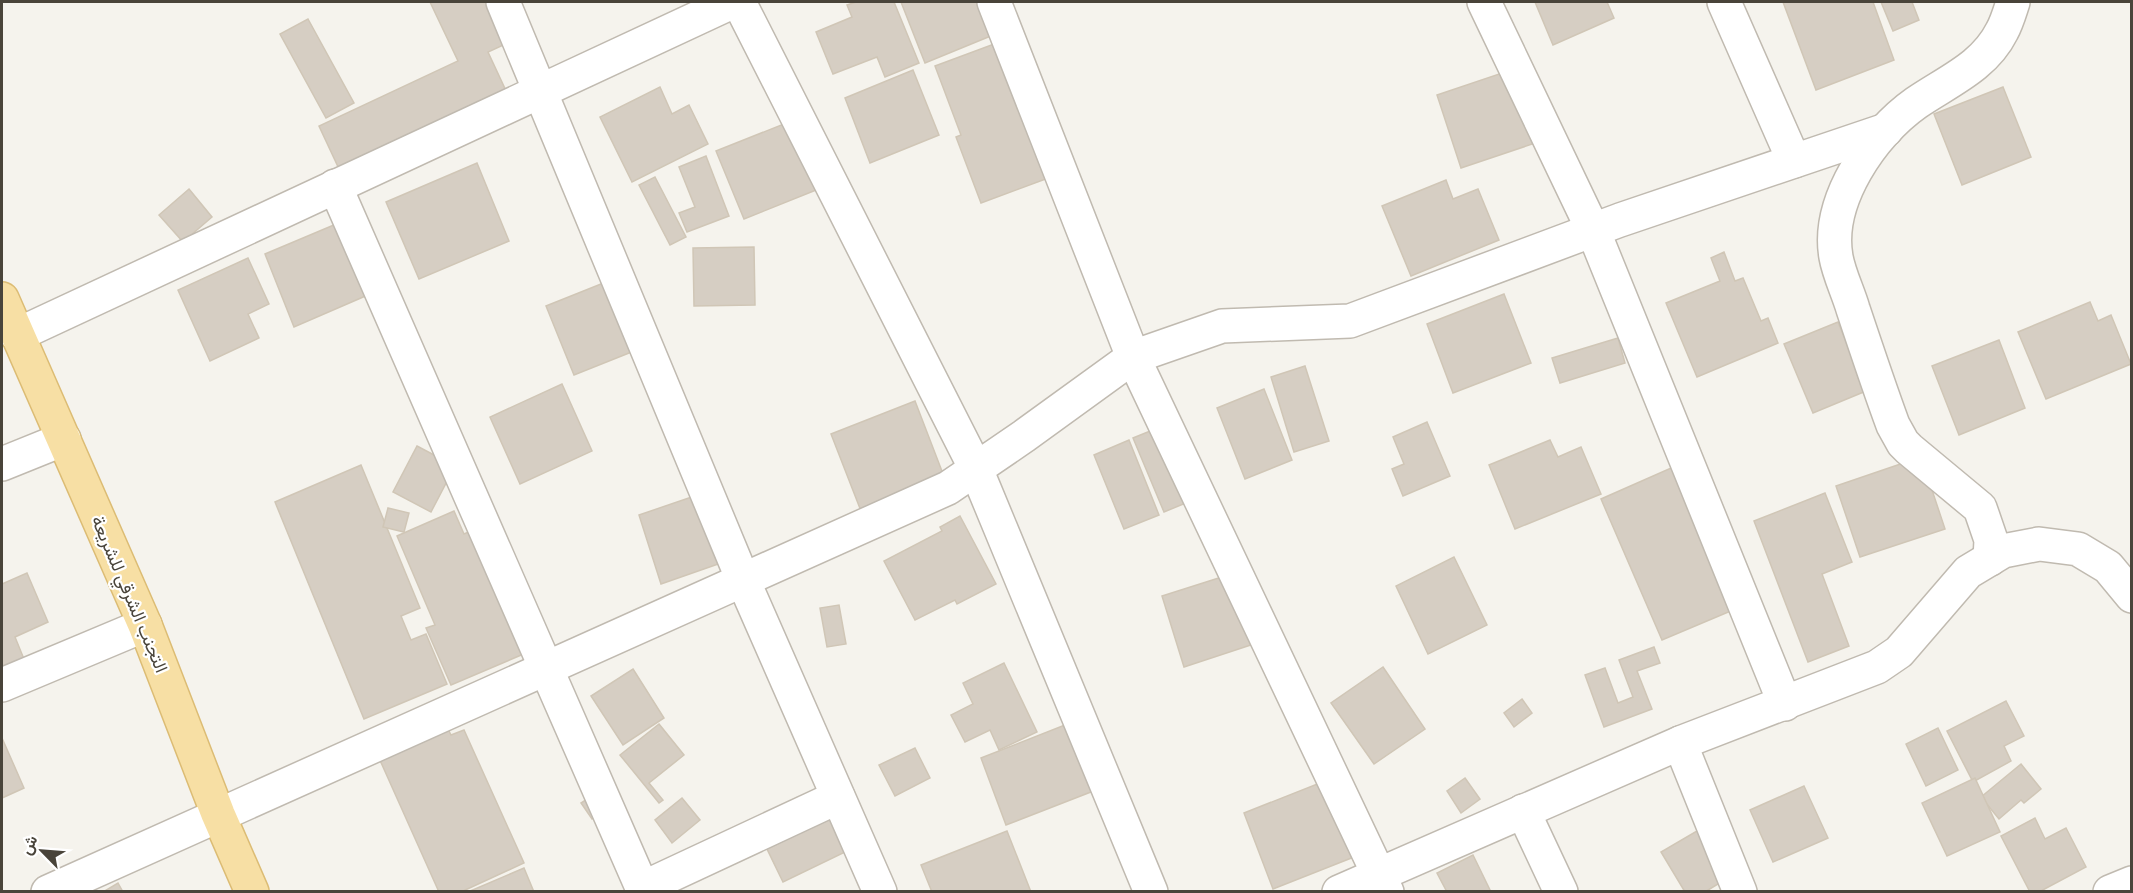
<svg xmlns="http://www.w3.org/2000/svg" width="2133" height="893" viewBox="0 0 2133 893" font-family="Roboto,Vazirmatn,sans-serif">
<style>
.building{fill:#d6cec3;stroke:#d0c6b6;stroke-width:1.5}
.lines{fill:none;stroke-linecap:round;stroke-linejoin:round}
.minor-casing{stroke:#c0bab0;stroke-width:36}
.major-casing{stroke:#dcbc74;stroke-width:36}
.minor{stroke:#fff;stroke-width:33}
.major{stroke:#f7dfa4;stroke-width:33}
.labels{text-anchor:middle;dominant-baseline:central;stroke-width:4.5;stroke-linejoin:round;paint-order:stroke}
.street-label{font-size:18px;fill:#49443a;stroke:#fff}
</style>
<rect width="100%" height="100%" fill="#f5f3ed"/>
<g class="building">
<polygon points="430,2 493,2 512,41 488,52 507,93 340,171 319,126 458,61"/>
<polygon points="856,2 894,2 919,63 885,77 877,57 833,74 816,32 852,17 847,5"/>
<polygon points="901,2 1005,2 1015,26 925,63"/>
<polygon points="1535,2 1607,2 1614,18 1553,45"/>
<polygon points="1783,2 1873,2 1894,60 1816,90"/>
<polygon points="1881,2 1912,2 1919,20 1893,31"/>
<polygon points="308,19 354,103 326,118 280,34"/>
<polygon points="1013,37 1051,177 981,203 956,137 961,135 935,66"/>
<polygon points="1526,65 1550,138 1461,168 1437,95"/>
<polygon points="913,70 939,135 870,163 845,98"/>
<polygon points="660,87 672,114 689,105 708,144 632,182 600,117"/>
<polygon points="2003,87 2031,157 1962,185 1934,114"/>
<polygon points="799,118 826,186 744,219 716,151"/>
<polygon points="706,156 729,216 687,232 679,213 695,207 679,167"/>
<polygon points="477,163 509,241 419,279 386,202"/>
<polygon points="655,177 686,237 670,245 639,185"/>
<polygon points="1446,180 1453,199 1478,189 1499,240 1411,276 1382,206"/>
<polygon points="189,189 212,217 183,242 159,215"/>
<polygon points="348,219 377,291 294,327 265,254"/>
<polygon points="754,247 755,305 694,306 693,248"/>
<polygon points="1724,252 1735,281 1743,278 1761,321 1768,318 1778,343 1697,377 1666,303 1720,281 1711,258"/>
<polygon points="248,258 269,304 248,314 259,338 210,361 178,290"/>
<polygon points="626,274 654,343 574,375 546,306"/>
<polygon points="1504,294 1531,363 1453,393 1427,324"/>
<polygon points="2090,302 2098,321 2111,315 2131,364 2046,399 2018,332"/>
<polygon points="1838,322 1866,391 1813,413 1784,344"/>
<polygon points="1618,338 1625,363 1560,383 1552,358"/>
<polygon points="1999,340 2025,408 1959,435 1932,366"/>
<polygon points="1305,366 1329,441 1294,452 1271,377"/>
<polygon points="562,384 592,451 520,484 490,417"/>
<polygon points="1264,389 1292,460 1245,479 1217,408"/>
<polygon points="915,401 945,479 861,511 831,434"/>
<polygon points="1175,421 1205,495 1164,512 1133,438"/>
<polygon points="1427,422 1450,476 1403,496 1392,469 1404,464 1393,437"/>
<polygon points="1129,440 1159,515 1124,529 1094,455"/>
<polygon points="1550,440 1558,457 1581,447 1601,494 1515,529 1489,465"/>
<polygon points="417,446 455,466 431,512 393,492"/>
<polygon points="1696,457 1733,610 1662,640 1601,499"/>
<polygon points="1921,457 1945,529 1860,557 1836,486"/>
<polygon points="361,465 420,608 401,616 411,640 426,634 447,684 364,719 275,502"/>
<polygon points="718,488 741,556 661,584 639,515"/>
<polygon points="1825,493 1852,562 1822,574 1849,646 1808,662 1754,521"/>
<polygon points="388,508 409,513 404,532 383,527"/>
<polygon points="454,511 464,534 480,527 533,650 451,685 426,628 435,625 397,536"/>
<polygon points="960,516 996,584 957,604 955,600 915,620 884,561 942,531 940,527"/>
<polygon points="1454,557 1487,625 1428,654 1396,586"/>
<polygon points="1247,569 1269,639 1184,667 1162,596"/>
<polygon points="27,573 48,622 15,637 26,664 2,675 2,584"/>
<polygon points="839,605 846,644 827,647 820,608"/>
<polygon points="1654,647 1660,663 1637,671 1652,709 1604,727 1585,675 1605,668 1618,703 1633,697 1619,660"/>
<polygon points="1004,663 1037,732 999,750 990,730 965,742 951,715 973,704 963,683"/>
<polygon points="1383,667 1425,729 1374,764 1331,703"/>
<polygon points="633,669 664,718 623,745 591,696"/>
<polygon points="1522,699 1532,713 1514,727 1504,713"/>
<polygon points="2006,701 2024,736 2004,746 2011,761 1973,782 1947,731"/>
<polygon points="1070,723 1096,790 1006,825 981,758"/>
<polygon points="659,724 684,755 649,783 663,800 659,803 620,755"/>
<polygon points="447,727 451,735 464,730 524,863 461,892 439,892 379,758"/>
<polygon points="1938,728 1958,770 1926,786 1906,744"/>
<polygon points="2,738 24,788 2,798"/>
<polygon points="915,748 930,778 895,796 879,765"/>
<polygon points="2021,764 2041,789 2024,803 2021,800 1999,819 1981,797"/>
<polygon points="1465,778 1480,799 1461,813 1447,791"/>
<polygon points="1975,778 2000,832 1947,856 1922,803"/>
<polygon points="1330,779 1359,855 1273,889 1244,813"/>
<polygon points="1804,786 1828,838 1773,862 1750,810"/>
<polygon points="598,792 609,808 592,819 581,803"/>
<polygon points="682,798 700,820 672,843 655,820"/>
<polygon points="853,807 870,840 783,882 767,849"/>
<polygon points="2035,818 2045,839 2066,828 2086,867 2039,892 2030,892 2001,836"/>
<polygon points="1702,828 1731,876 1705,892 1685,892 1661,852"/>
<polygon points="1007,831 1031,892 932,892 921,865"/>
<polygon points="1473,855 1491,892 1447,892 1437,873"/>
<polygon points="524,868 534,892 468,892"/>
<polygon points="118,883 123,892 103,892"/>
</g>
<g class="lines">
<g class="minor-casing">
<g id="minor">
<polyline points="503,2 743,580 880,892"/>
<polyline points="739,2 976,469 1151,892"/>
<polyline points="994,2 1133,357 1387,892"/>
<polyline points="1484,2 1593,230 1785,704"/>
<polyline points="1724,2 1794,161"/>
<polyline points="335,186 644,892"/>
<polyline points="17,335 732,2"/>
<polyline points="2,464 64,439"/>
<path d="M1990 559 1991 540 1980 508 1909 449 1903 443 1893 425C1879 387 1866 348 1853 309 1848 292 1839 274 1836 257 1826 201 1872 134 1916 103 1948 81 1984 67 2002 31 2007 22 2010 11 2013 2"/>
<polyline points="2,685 145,625"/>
<polyline points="1680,743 1740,892"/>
<polyline points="1523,811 1561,892"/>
<polyline points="643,888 838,797"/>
<polyline points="48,892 948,488 1024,436 1133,357 1222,326 1350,321 1620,220 1886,130"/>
<polyline points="1339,892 1680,743 1877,667 1899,652 1968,572 2003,551 2039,544 2078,549 2108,567 2132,596"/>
<polyline points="2110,892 2132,883"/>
</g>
</g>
<g class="major-casing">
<polyline id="major" points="2,299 145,625 218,814 252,892"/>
</g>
<use href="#minor" class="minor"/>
<use href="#major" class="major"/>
</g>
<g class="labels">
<g class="street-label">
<text transform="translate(130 594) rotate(67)">التجنب الشرقي للشريعة</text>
</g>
</g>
<rect width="2133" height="893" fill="none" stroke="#49443a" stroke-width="6"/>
<g transform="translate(42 851) rotate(295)" stroke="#ffffff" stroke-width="4.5" paint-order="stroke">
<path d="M0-4.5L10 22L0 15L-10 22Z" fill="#49443a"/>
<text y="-9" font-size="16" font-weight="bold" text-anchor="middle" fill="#49443a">ش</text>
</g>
</svg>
